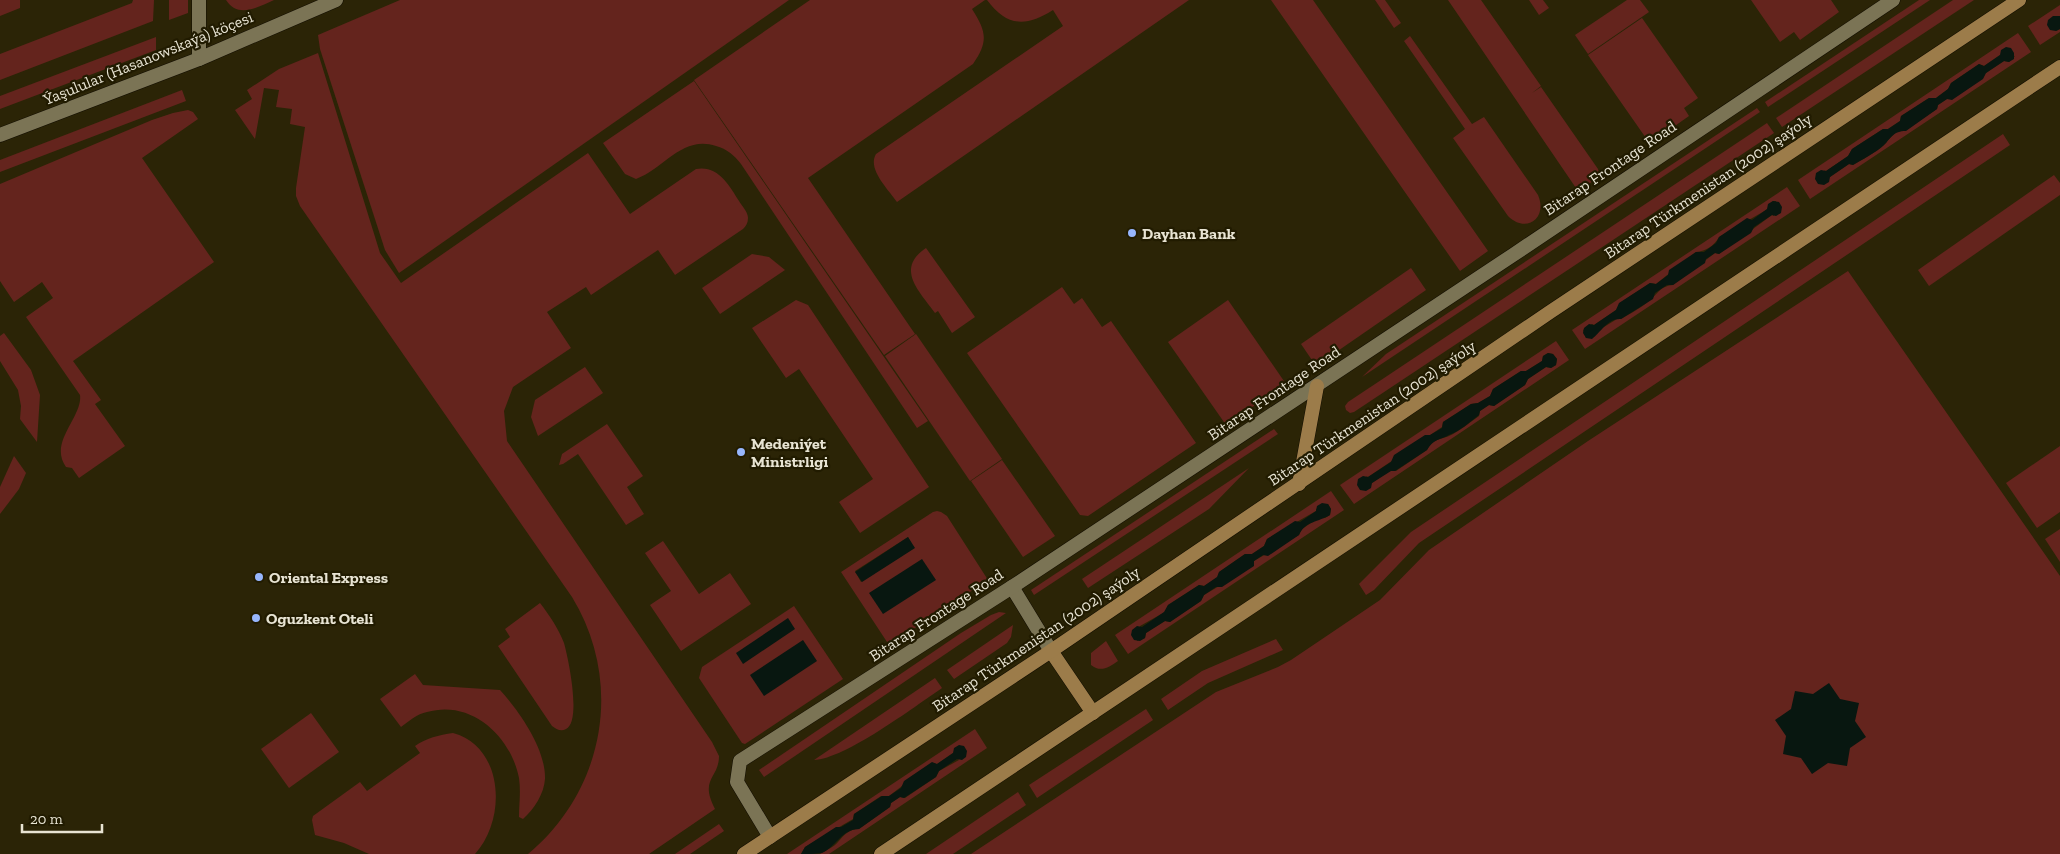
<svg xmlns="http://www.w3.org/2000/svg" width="2060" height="854" viewBox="0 0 2060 854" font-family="'Zilla Slab',serif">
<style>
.green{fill:#64241d;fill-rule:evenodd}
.water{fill:#081710}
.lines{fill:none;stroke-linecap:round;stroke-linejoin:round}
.minor-casing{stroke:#120d00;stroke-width:15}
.secondary-casing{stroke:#120d00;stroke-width:15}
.minor{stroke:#7b7455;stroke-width:14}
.secondary{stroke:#9c7c4a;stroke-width:14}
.poi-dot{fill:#97b6fd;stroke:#211b00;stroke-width:2}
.labels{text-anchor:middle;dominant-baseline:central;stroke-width:4.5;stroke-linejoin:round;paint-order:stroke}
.street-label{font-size:16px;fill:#e8e4d3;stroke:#211b00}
.poi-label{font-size:16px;font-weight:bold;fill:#e8e4d3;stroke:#211b00;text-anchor:start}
</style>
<rect width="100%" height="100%" fill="#2b2406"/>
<g class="green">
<polygon points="0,0 20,0 20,8 0,16"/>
<polygon points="133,0 154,0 153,21 0,80 0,54 132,3"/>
<polygon points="169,0 188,0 188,13 169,20"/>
<path d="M226 0H274C258 7 238 19 226 0Z"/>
<polygon points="400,0 789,0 399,273 385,250 320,49 318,35"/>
<path d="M810 0H985L972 9C986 31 989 41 973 64L808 178 915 334 884 355 694 80Z"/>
<path d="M987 0H1189L897 202C888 189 867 169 876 154L1063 26 1053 10C1026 27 1007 27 987 0Z"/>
<polygon points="1271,0 1313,0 1488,251 1460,271 1400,185 1408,180 1400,185"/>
<polygon points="1375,0 1385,0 1401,23 1394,28"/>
<polygon points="1448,0 1481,0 1541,86 1532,93 1541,87 1598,169 1599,173 1596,179 1578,191"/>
<polygon points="1529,0 1543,0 1549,8 1539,15"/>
<polygon points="1627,0 1640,0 1649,12 1588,54 1575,35"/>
<polygon points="1751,0 1831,0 1839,12 1800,40 1794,32 1780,42"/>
<polygon points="1919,0 1930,0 1768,107 1765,102"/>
<polygon points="1953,0 1974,0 1782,127 1776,118"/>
<polygon points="2060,5 2060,16 2058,17 2056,31 2060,29 2060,32 2040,45 2028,26"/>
<polygon points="1642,18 1698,98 1684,108 1689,116 1652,142 1648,141 1588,55"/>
<path d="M2018 33 2031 52 1810 199 1798 180ZM2000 55 2015 56 2009 62 2004 61 1938 105 1937 109 1906 130C1893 131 1891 138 1884 145 1875 153 1863 159 1853 165L1849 164 1830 177 1824 170 1826 171 1848 156 1852 149 1883 129H1888L1900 121 1901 116 1929 98H1936L1948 89 1951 83 1979 64 1984 66Z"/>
<path d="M1410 36 1472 124 1484 117 1538 195C1548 218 1526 234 1508 216L1453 138 1465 129 1404 41Z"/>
<polygon points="156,37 156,50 0,109 0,96"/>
<path d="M318 53 380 253 401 283 588 153 630 214 696 169C718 165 729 185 739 201 742 206 748 212 748 218 748 223 746 226 743 229L675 275 658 250 591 295 586 287 547 312 571 348 513 387 504 411 507 441 712 742 719 756C719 779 699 778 715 809L649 854H528C605 790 624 682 572 597L300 206 296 196V188L305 127 290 124 292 109 276 107 279 90 264 88 255 139 235 110 252 99 247 90 279 69Z"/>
<path d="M694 81 928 421 917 428 741 164C734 155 727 149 716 146 682 135 664 169 636 179L625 174 603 143Z"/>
<polygon points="182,90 186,101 0,172 0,160"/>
<polygon points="1757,108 1760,112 1362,377 1386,354"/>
<path d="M188 110 193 112 198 119 142 158 214 262 73 361 101 400 95 404 125 446 79 478 72 468 66 467C48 442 83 417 80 395L26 317 53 298 42 282 14 302 0 281V184L152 120 173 113Z"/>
<polygon points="1767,123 1774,133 1354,412 1350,413 1346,410 1345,406 1348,402"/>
<polygon points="2003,134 2010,145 1419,543 1374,590 1366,595 1359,584 1411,532"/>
<polygon points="2054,175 2060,183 2060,195 1929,286 1918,270"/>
<path d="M1787 187 1800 206 1585 349 1572 330ZM1773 201H1776L1774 216 1772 215 1719 254 1715 253 1673 285C1661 286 1659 292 1651 299 1643 307 1631 313 1621 319H1617L1586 338 1583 330 1592 324 1594 325 1616 310 1620 303 1650 283 1656 284 1696 252C1706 251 1714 246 1719 237L1768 209V205Z"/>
<path d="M926 248 975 317 952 333 938 311 935 313C919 291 895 269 926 248Z"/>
<polygon points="752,254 769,257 785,270 720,314 702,288"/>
<polygon points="1411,268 1426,290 1316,366 1301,344"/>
<polygon points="1848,271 2060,576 2060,854 971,854 1216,692 1278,667 1291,660 1380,600 1429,550 1588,441"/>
<polygon points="1062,287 1074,304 1082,298 1102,327 1111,321 1196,443 1088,516 1080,515 967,353"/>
<polygon points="796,300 808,305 929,487 860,533 839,502 873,479 799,369 786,378 752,328"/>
<polygon points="1228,300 1286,384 1226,425 1168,342"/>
<polygon points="4,333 31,370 40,395 37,442 20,419 21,406 18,390 0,361 0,336"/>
<polygon points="916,334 1002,459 970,481 885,356"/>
<path d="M1556 341 1569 360 1354 504 1340 485ZM1548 353 1553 354 1557 359 1556 365 1551 368 1546 367 1528 379 1525 385 1494 406 1489 405 1480 411 1479 416C1470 422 1460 431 1449 436 1439 440 1433 439 1427 450L1396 471 1391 470 1372 483 1366 476 1368 477 1442 427 1443 422 1471 404 1478 403 1490 396 1493 389 1521 371H1526L1542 361 1543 356Z"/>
<polygon points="585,367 603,393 538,436 531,417 535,400"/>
<polygon points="607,424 643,476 627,487 644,514 626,525 578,454 563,464 559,465 562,454"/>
<polygon points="1274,429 1278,434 1034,595 1031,590"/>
<polygon points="2060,446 2060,512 2037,528 2006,483"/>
<polygon points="14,456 26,473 19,489 0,514 0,487"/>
<polygon points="1002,460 1055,536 1023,557 971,481"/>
<polygon points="1249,468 1209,509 1088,588 1082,579"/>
<path d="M1331 491 1344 510 1128 654 1115 635ZM1328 504 1331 509 1330 515 1325 518 1320 517 1302 529 1299 535 1254 561 1253 566 1204 595 1201 601 1170 622 1165 621 1146 633 1145 638 1137 641 1140 626 1165 612 1168 605 1199 585 1204 586 1218 577 1219 572 1245 554H1252L1264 546 1267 539 1316 511V509Z"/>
<path d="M937 511 941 512 947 516 988 580 889 645 841 572 933 512ZM908 537 914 548 861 582 855 571Z"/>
<polygon points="2060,529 2060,562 2045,539"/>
<polygon points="663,541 699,594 730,573 751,604 681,651 650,605 671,591 645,553"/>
<path d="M540 603C550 616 558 628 564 643 568 657 582 721 566 729 561 732 556 729 552 726L498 646 510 637 505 629Z"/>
<polygon points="794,606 843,679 745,744 742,743 699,678 702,667"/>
<polygon points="999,612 1006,613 764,777 759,770 961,633 991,615"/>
<polygon points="1013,625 1011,637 1007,643 954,679 947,670"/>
<polygon points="1276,639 1283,650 1208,683 1168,710 1161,699 1202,671"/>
<path d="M1106 641 1118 661C1109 667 1101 673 1091 665V653Z"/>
<path d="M415 674 423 685 500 690C519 711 546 749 545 779 544 794 534 809 523 819L519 817C519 804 521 792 519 778 511 737 472 699 427 712 417 714 409 721 401 727L380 699Z"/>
<path d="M935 678 942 688C914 707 845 759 814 760Z"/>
<polygon points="1146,709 1153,720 1037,798 1029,785"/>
<polygon points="311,713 339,752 289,788 261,749"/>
<path d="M975 729 987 748 829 854H820C826 850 834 847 838 842 844 835 849 829 859 829L890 807 891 803 900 797 905 798 936 777 939 771 959 760 953 753 937 764 932 763 889 796H881L854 814 853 819 805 847 801 854H787Z"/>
<path d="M453 733C504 747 507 819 475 854H369L344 843 315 835 312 820 313 816 360 782 367 791 420 753 415 746C426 738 439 735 453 733Z"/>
<polygon points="1018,792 1026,805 953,854 926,854"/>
<polygon points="719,824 724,831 690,854 675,854"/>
</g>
<g class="water">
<polygon points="2053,16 2060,16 2060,29 2056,31 2050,30 2047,25 2048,20"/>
<path d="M2006 47 2011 48 2014 53V59L2009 62 2004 61 1986 73 1983 79 1952 100 1947 99 1938 105 1937 109 1906 131C1893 131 1891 138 1884 145 1875 153 1863 159 1853 165L1849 164 1830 177 1829 182 1824 185 1818 184 1815 179 1816 173 1821 170 1826 171 1848 156 1852 149 1883 129H1888L1900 121 1901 116 1929 98H1936L1948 89 1951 83 1979 64 1984 66 2000 55 2001 50Z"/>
<path d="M1773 201 1779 202 1782 207 1781 213 1776 216 1772 215 1754 227 1751 233 1719 254 1715 253 1706 259 1705 263 1673 285H1667L1655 293 1653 299 1621 319C1608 318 1600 333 1592 339L1586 338 1583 333 1584 328 1589 324 1594 325 1616 310 1619 303 1650 283 1656 284 1668 275 1669 270 1696 252H1704L1716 243 1719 237 1747 218 1752 220 1767 209 1768 204Z"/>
<path d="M1548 353 1553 354 1557 359 1556 365 1551 368 1546 367 1528 379 1525 385 1494 406 1489 405 1480 411 1479 415C1470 422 1460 431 1449 435 1440 440 1433 439 1427 450L1395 471H1391L1372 483 1371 488 1366 491 1360 490 1357 485 1358 479 1363 476 1368 477 1391 462 1394 455 1425 435H1430L1442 428 1443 422 1471 404 1478 403 1490 396 1493 389 1521 371H1526L1542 361 1543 356Z"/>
<path d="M1322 503 1328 504 1331 509 1330 515C1319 522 1305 521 1299 535L1268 556 1263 555 1254 561V566L1222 587H1216L1204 595 1201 601 1170 622 1165 621 1146 633 1145 638 1140 641 1134 640 1131 635 1132 630 1137 626 1142 627 1164 612 1168 605 1199 585 1204 586 1217 577 1219 572 1245 554H1252L1264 546 1267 539 1295 521 1300 522 1316 511 1317 506Z"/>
<polygon points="908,537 915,548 862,582 855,572"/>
<polygon points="922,559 936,580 883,614 869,593"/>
<polygon points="788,618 795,629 743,664 736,653"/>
<polygon points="803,640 817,661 764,696 750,675"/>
<polygon points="1829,683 1840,699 1859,703 1855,721 1866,737 1850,748 1847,766 1828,763 1812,774 1801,758 1783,754 1786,736 1775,720 1791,709 1795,691 1813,694"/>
<path d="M959 745 964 746 967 751 966 757 962 760 957 759 939 771 936 777 904 798 900 797 891 803 890 807 859 829C842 829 836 847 822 853 816 854 807 854 801 854L805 847 836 827H841L853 820 854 814 882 796H889L901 788 904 781 932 762 937 764 953 753 954 748Z"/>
</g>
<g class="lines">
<g class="minor-casing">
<g id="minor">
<polyline points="199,0 199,59"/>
<polyline points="0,135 199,59 336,0"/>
<polyline points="1012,587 1051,651"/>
<polyline points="770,837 737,782 740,761 1012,587 1513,255 1893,0"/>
</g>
</g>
<g class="secondary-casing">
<g id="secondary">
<polyline points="1299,484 1317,386"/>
<polyline points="1051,651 1093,713"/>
<polyline points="744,854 1051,651 1550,312 2019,0"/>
<polyline points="881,854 2060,67"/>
</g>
</g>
<use href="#minor" class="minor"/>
<use href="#secondary" class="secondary"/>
</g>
<g class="poi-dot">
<circle cx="1132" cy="233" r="5"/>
<circle cx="741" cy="452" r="5"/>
<circle cx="259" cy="577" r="5"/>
<circle cx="256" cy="618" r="5"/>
</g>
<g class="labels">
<g class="street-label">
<text transform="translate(148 58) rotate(-22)">Ýaşulular (Hasanowskaýa) köçesi</text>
<text transform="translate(1610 168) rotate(-34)">Bitarap Frontage Road</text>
<text transform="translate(1708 186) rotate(-34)">Bitarap Türkmenistan (2002) şaýoly</text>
<text transform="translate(1274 393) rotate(-34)">Bitarap Frontage Road</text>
<text transform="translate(1372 413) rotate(-34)">Bitarap Türkmenistan (2002) şaýoly</text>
<text transform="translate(936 615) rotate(-33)">Bitarap Frontage Road</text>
<text transform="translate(1036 639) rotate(-34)">Bitarap Türkmenistan (2002) şaýoly</text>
</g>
<g class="poi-label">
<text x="1142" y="233">Dayhan Bank</text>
<text x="751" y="443">Medeniýet<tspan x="751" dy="18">Ministrligi</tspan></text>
<text x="269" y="577">Oriental Express</text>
<text x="266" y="618">Oguzkent Oteli</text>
</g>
</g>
<path d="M22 824v8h80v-8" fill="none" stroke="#e8e4d3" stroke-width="2.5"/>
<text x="30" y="824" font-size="15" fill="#e8e4d3" stroke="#211b00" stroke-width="4" paint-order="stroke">20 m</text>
</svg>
